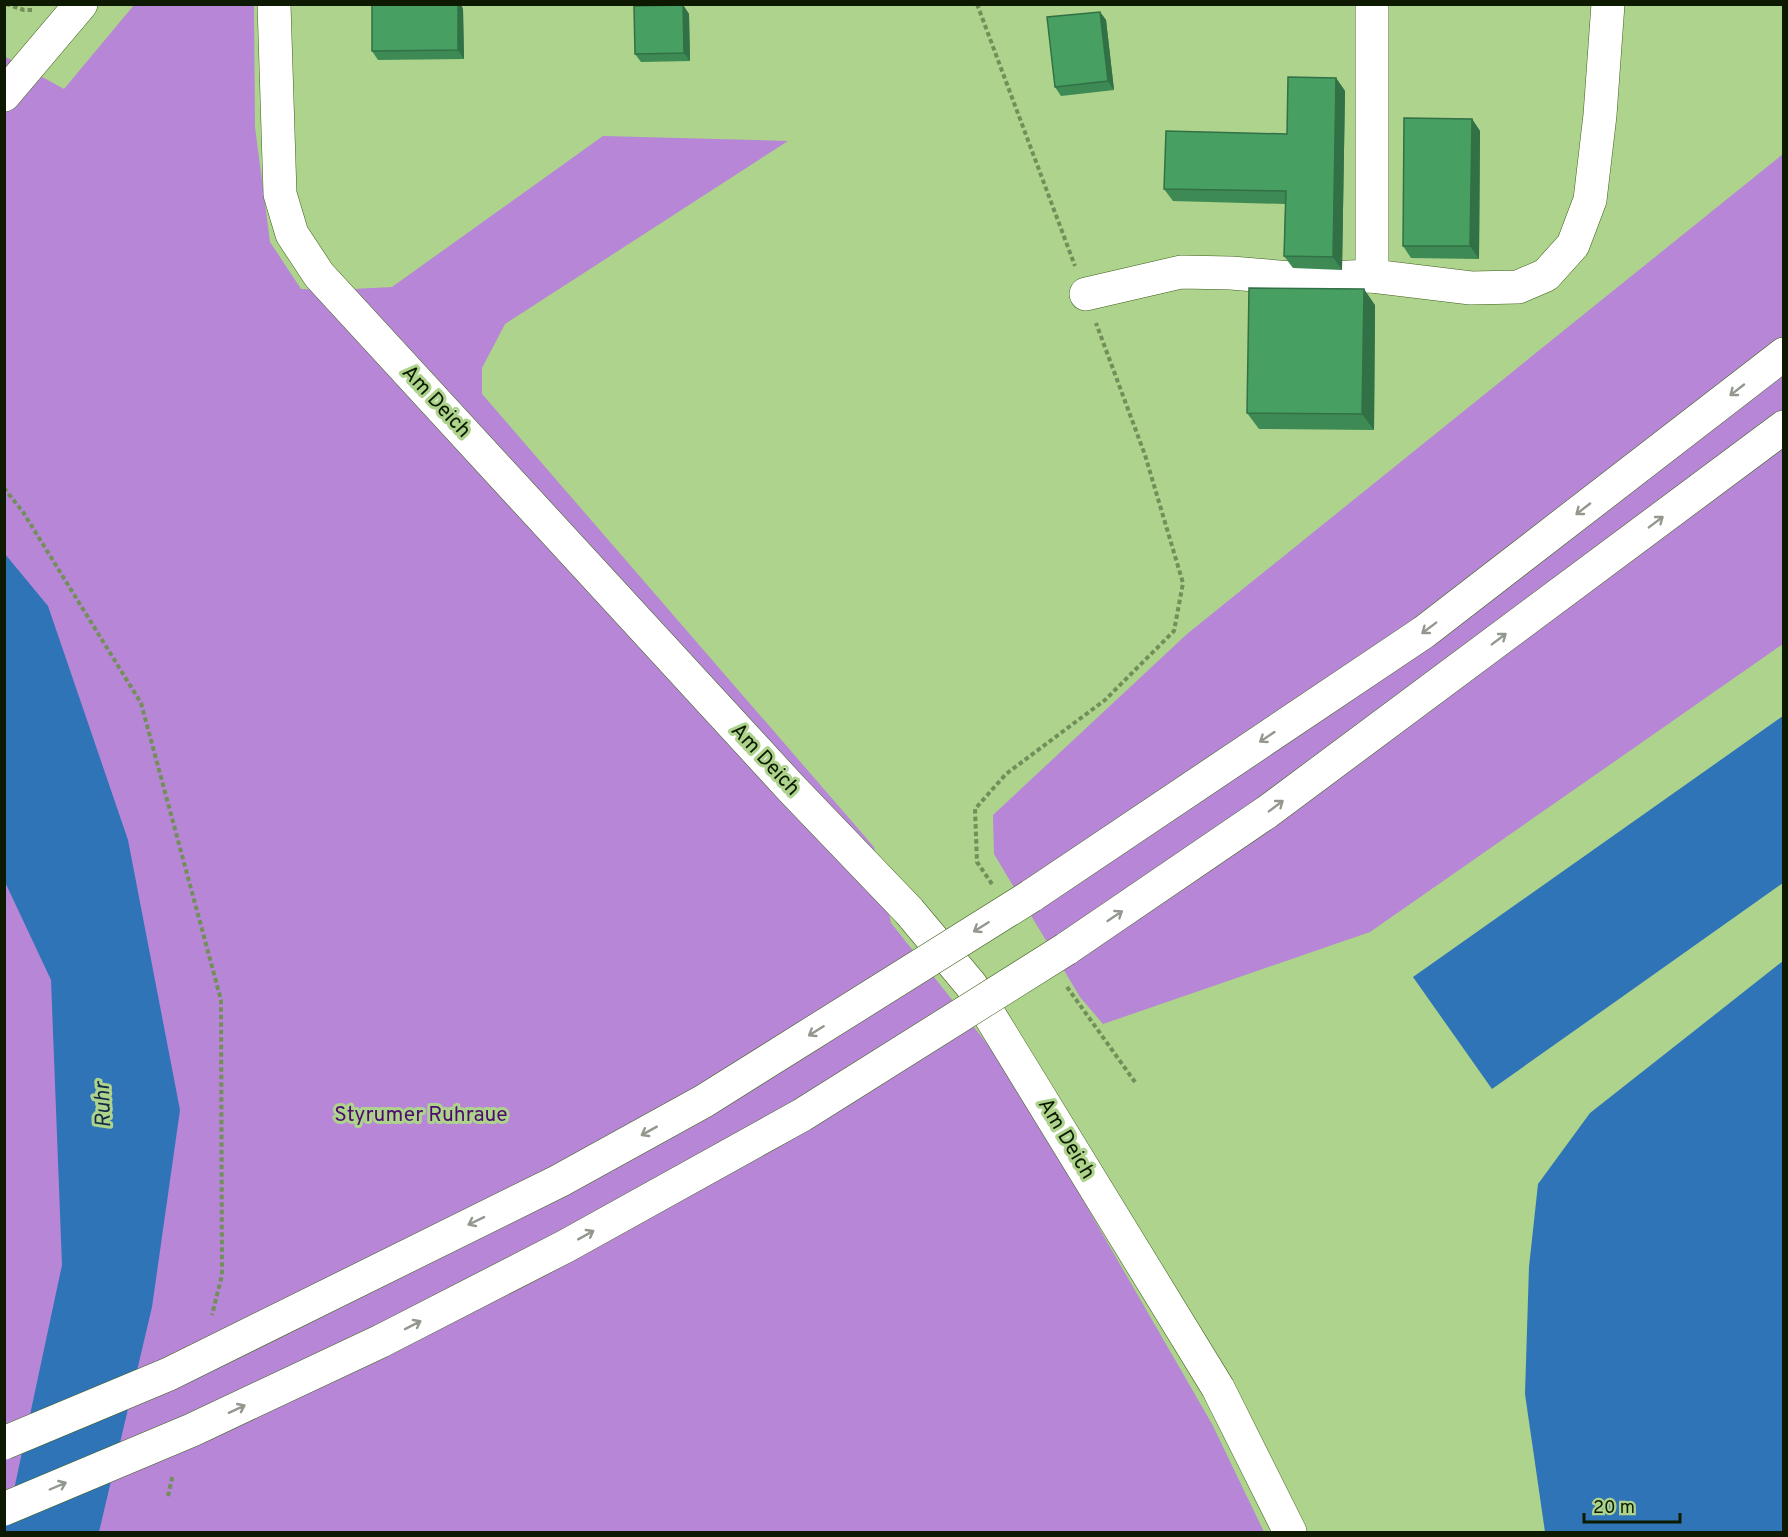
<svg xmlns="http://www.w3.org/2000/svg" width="1788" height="1537" viewBox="0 0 1788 1537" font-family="Overpass,sans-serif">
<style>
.green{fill:#b786d7}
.water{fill:#2f74b7}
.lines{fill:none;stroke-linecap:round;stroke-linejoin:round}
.minor-casing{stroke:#3f5f1a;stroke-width:34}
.major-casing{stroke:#3f5f1a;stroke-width:34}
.highway-casing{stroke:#3f5f1a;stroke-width:34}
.path{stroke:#728f59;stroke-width:4;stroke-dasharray:4.5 3;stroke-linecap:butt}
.minor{stroke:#fff;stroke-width:33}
.major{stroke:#fff;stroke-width:33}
.highway{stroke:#fff;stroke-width:33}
.highway-bridge-casing{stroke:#3f5f1a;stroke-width:34;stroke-linecap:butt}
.highway-bridge{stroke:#fff;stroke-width:33}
.wall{fill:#3d8a54}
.shaded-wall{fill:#327045}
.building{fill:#47a062;stroke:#327045;stroke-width:1.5}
.oneway{stroke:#92988d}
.labels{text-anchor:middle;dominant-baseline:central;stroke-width:6;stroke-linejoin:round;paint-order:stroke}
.street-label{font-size:21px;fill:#0d1a01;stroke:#add38c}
.park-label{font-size:21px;fill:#4f0a6f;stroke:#add38c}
.water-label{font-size:22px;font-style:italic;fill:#0f2b47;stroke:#add38c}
</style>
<rect width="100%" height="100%" fill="#add38c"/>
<g class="green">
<polygon points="134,5 254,5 255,127 270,242 301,289 334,290 392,287 603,136 788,141 505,324 482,368 482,394 874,847 891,923 1008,1070 1212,1424 1264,1532 5,1532 4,56 64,89"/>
<polygon points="1783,154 1783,644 1370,932 1103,1024 1080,997 994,854 993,815 1187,634"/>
</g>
<g class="water">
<polygon points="5,554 48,606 128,840 180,1110 152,1307 99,1532 5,1532 62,1265 51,980 5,882"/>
<polygon points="1783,716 1783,883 1492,1089 1413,977"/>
<polygon points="1783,961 1783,1532 1545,1532 1525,1394 1529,1267 1538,1184 1590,1113"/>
</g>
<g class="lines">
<g class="minor-casing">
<g id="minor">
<polyline points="274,4 280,194 292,234 319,275 792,789 909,911 971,985 1218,1388 1290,1532"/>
<polyline points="1372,276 1471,288 1518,287 1546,275 1573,245 1590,200 1600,115 1608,4"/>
<polyline points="1086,294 1181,272 1231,273 1304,279 1372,276 1372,4"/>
</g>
</g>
<g class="major-casing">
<polyline id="major" points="4,95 81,4"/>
</g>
<g class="highway-casing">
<g id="highway">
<polyline points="1031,896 1424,632 1784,354"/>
<polyline points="1066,949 1267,812 1784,427"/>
</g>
</g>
<g class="path">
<polyline points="6,4 24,10 34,10"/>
<polyline points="977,4 1075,266"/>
<polyline points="4,488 23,512 141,703 221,1000 222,1275 212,1315"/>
<polyline points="992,884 977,862 975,809 1006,774 1105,700 1174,631 1183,583 1145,455 1096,323"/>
<polyline points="1067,987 1135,1082"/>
<polyline points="168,1496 173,1474"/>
</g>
<use href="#minor" class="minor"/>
<use href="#major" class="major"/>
<use href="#highway" class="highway"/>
<g class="highway-bridge-casing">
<g id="highway-bridge">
<polyline points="4,1443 169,1374 559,1181 704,1101 1031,896"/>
<polyline points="4,1509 192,1430 381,1341 566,1246 802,1115 1066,949"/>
</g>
</g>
<use href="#highway-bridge" class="highway-bridge"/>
</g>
<g class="wall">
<polygon points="683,5 689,14 690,61 641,62 635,54"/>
<polygon points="463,9 464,59 378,60 372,51"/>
<polygon points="1100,12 1106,20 1114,90 1061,96 1055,87"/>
<polygon points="1336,78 1345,91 1342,270 1293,268 1284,256 1285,204 1173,201 1164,189 1287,134"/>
<polygon points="1472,119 1480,131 1479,259 1411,258 1403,246"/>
<polygon points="1375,305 1374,430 1259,429 1247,413"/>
</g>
<g class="shaded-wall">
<polygon points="458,4 461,4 463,9 464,59 458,50"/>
<polygon points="683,5 689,14 690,61 684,53"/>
<polygon points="1100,12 1106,20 1114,90 1108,81"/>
<polygon points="1336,78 1345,91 1342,270 1333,257"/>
<polygon points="1472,119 1480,131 1479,259 1470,246"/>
<polygon points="1364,289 1375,305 1374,430 1362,414"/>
</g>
<g class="building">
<polygon points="372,4 458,4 458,50 372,51"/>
<polygon points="683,5 684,53 635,54 634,6"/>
<polygon points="1100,12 1108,81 1055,87 1047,17"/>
<polygon points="1288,77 1336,78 1333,257 1284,256 1286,191 1164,189 1166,131 1287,134"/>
<polygon points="1404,118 1472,119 1470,246 1403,246"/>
<polygon points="1249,288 1364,289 1362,414 1247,413"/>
</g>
<defs><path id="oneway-shaft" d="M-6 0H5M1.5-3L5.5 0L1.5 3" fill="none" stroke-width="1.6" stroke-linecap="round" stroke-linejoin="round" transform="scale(1.5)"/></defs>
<g class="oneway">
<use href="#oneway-shaft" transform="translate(1737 390) rotate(142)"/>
<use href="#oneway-shaft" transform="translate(1583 509) rotate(142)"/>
<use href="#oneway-shaft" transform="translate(1656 522) rotate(-37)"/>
<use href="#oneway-shaft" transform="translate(1429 628) rotate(143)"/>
<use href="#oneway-shaft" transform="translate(1499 639) rotate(-37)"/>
<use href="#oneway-shaft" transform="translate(1267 737) rotate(146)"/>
<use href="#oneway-shaft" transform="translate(1276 806) rotate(-37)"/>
<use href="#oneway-shaft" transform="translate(1115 916) rotate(-34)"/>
<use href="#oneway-shaft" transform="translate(981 927) rotate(148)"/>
<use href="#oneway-shaft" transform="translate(816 1031) rotate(148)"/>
<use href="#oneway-shaft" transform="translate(649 1131) rotate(151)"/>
<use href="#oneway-shaft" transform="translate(476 1221) rotate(154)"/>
<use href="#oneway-shaft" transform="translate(586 1235) rotate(-29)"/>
<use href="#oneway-shaft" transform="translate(413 1325) rotate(-27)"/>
<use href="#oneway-shaft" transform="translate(237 1409) rotate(-25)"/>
<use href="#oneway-shaft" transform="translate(58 1486) rotate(-23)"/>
</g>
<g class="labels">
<g class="street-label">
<text transform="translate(436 402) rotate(47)">Am Deich</text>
<text transform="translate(765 760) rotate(47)">Am Deich</text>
<text transform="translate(1066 1139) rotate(59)">Am Deich</text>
</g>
<g class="park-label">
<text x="421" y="1115">Styrumer Ruhraue</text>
</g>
<g class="water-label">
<text transform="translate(104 1105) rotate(-92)">Ruhr</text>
</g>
</g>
<rect width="1788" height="1537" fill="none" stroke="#0d1a01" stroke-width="12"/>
<path d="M1584 1513v9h96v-9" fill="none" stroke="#0d1a01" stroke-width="3"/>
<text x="1593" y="1513" font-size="18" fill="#0d1a01" stroke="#add38c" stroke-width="4.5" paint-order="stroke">20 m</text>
</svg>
